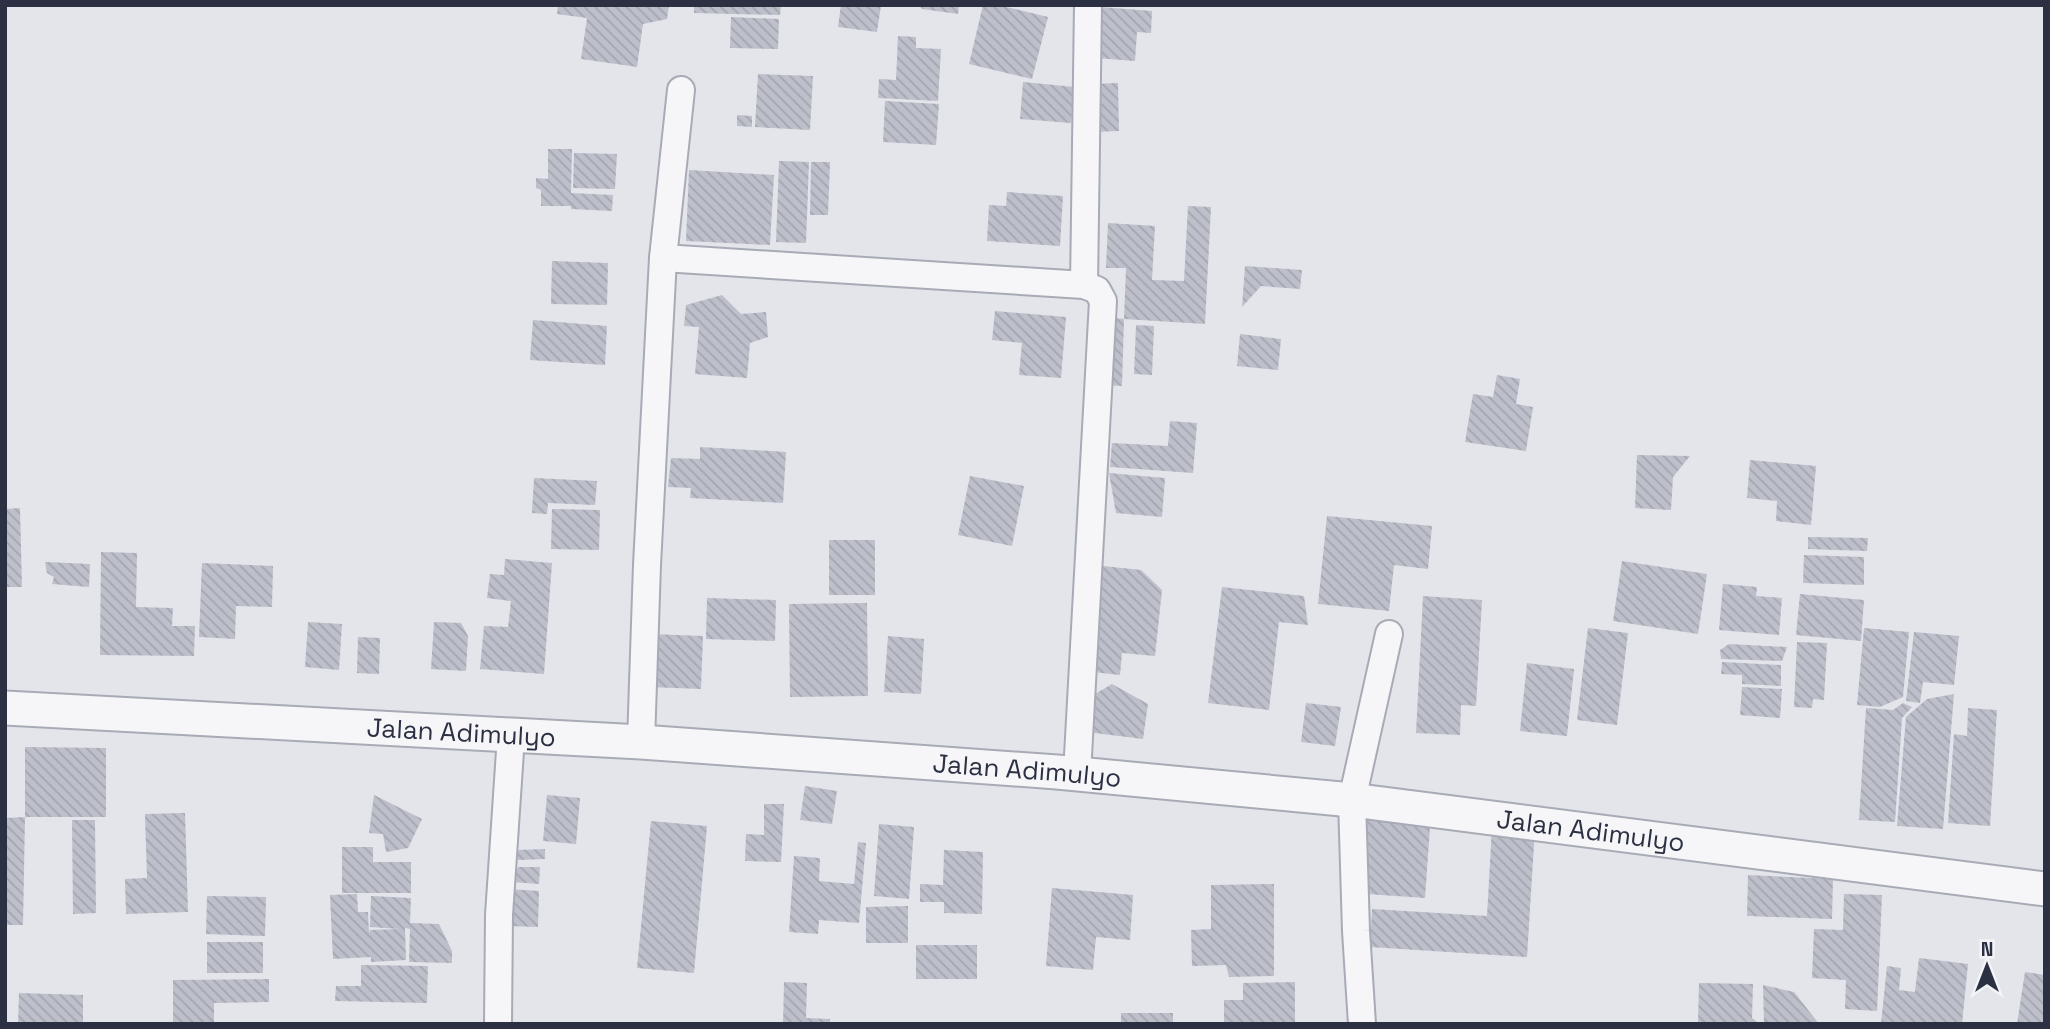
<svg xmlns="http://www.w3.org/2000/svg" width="2050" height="1029" viewBox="0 0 2050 1029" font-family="'Space Grotesk',sans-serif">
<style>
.building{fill:url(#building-back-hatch)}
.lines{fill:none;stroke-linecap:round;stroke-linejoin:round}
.minor-casing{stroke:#a8abb5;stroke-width:30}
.tertiary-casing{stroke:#a8abb5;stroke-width:37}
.minor{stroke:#f6f6f9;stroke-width:26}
.tertiary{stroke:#f6f6f9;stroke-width:33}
.labels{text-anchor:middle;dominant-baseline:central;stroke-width:5;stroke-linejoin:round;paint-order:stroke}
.street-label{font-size:26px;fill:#2b3142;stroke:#f3f4f8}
</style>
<defs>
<pattern id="building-back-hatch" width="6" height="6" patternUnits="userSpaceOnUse" patternTransform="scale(1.75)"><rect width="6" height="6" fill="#bdc0ca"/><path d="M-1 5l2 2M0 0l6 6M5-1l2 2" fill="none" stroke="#a3a5af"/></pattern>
</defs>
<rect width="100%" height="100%" fill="#e3e5eb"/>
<g class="building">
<polygon points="558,5 669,5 667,19 643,24 637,67 581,59 587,18 557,14"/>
<polygon points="694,5 781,5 780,15 694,13"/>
<polygon points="841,5 881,5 877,32 838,27"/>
<polygon points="919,5 959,5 958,14 922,9"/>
<polygon points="983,5 998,5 1048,17 1032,79 969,64"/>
<polygon points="1100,7 1152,11 1151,33 1137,32 1135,61 1096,58"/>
<polygon points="731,17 779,19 778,49 730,48"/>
<polygon points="898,36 916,37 916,48 941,49 938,101 878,98 879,79 896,80"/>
<polygon points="758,74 813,76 810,130 755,127"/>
<polygon points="1023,82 1075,87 1071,123 1020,119"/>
<polygon points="1118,83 1119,131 1092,132 1091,84"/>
<polygon points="885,101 939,104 936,145 883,142"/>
<polygon points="737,115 752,116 752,127 737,126"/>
<polygon points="548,149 572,149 571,193 613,195 612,211 571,209 571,206 541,206 541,190 536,188 536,178 548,179"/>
<polygon points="574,153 617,154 615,189 573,188"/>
<polygon points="779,161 809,162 806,243 776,242"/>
<polygon points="811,162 830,162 828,215 810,215"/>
<polygon points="689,170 774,175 770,245 686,241"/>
<polygon points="1007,192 1063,196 1060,246 987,241 989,205 1006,206"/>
<polygon points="1188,206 1211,207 1205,324 1124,319 1126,268 1106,268 1108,223 1155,226 1152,280 1184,281"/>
<polygon points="552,261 608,263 607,305 551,304"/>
<polygon points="1245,266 1302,270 1300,289 1261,286 1242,307"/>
<polygon points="722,295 741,314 766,312 768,337 750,343 747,378 695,374 699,327 684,326 686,305"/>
<polygon points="995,311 1066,317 1061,378 1019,375 1022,343 992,340"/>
<polygon points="1105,317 1124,319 1122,386 1102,385"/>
<polygon points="533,320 607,326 605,365 530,360"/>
<polygon points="1136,325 1154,326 1152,375 1134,374"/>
<polygon points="1240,334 1281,339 1278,370 1237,366"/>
<polygon points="1497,375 1520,379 1516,404 1533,407 1526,451 1465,442 1473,394 1493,397"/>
<polygon points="1170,421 1197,423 1193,473 1110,467 1112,443 1168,446"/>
<polygon points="700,447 786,452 783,503 690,498 691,488 668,487 671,458 700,459"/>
<polygon points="1637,455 1690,456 1673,477 1671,510 1635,508"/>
<polygon points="1750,460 1816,466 1811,525 1776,521 1777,501 1747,498"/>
<polygon points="1109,473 1165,478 1162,517 1116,513"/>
<polygon points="970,476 1024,486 1012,546 958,535"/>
<polygon points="534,478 597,481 595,505 548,503 547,514 532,513"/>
<polygon points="20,508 22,587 5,587 5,509"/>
<polygon points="552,509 600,510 599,550 551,549"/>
<polygon points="1327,516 1432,526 1428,569 1394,565 1389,611 1318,604"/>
<polygon points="1808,537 1868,538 1867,551 1808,549"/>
<rect x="829" y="540" width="46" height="55"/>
<polygon points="101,552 137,553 136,607 173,608 172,626 195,626 194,656 100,655"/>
<polygon points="1804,555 1864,557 1864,585 1803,583"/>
<polygon points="505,559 552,563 544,674 480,669 484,626 508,627 511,601 487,598 490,574 504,575"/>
<polygon points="1622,561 1707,574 1698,634 1613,621"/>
<polygon points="45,562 90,564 89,587 52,584 54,577 47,573"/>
<polygon points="202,563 273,566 272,607 236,606 235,639 199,637"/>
<polygon points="1103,566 1141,570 1162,590 1155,656 1122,653 1120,675 1093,672"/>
<polygon points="1723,584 1757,587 1756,596 1782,598 1779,635 1719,630"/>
<polygon points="1222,587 1304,596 1308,625 1279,622 1269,710 1208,703"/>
<polygon points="1800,594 1864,600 1861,641 1796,635"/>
<polygon points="1423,596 1482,600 1476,706 1461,705 1460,735 1416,733"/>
<polygon points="707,598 776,600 775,641 706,639"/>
<polygon points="867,603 868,696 790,697 789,604"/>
<polygon points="308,622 342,624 339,670 305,667"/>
<polygon points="434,622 461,623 468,636 466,671 431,669"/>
<polygon points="1588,628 1628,633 1617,725 1577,720"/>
<polygon points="1864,628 1909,632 1903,697 1880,707 1857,705"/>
<polygon points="1914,632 1959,636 1954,685 1923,682 1920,703 1906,701"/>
<polygon points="650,634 703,636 701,689 648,687"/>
<polygon points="888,636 924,639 921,694 884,692"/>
<polygon points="358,637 380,638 379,674 357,673"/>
<polygon points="1797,642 1827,643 1824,700 1813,699 1812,708 1794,707"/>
<polygon points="1729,644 1787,647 1782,661 1721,659 1720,650"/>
<polygon points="1722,662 1781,665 1781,686 1742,684 1742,675 1721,674"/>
<polygon points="1527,663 1574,669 1567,736 1520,731"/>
<polygon points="1112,684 1148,704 1143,739 1079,731 1083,701"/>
<polygon points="1742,687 1782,689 1780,718 1740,715"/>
<polygon points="1954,694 1943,829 1897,826 1906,717 1927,699"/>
<polygon points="1306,703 1341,707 1335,746 1301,742"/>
<polygon points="1903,703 1912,707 1902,718 1895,822 1859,820 1866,708 1893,710"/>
<polygon points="1968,708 1997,710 1990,826 1948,823 1954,734 1967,736"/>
<polygon points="25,747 106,748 106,817 25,817"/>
<polygon points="805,786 837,791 832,824 800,820"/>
<polygon points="374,795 422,819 408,848 386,852 383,834 369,833"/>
<polygon points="547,795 580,798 576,844 543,841"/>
<polygon points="764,804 784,804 781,862 745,861 746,834 764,835"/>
<polygon points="1364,808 1431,813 1425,898 1367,894 1368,874 1359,874"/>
<polygon points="185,813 188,912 126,914 125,879 147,878 145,814"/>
<polygon points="25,817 23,925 5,925 5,818"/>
<polygon points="72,820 95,820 96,913 73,914"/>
<polygon points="651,821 707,826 694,973 637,968"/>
<polygon points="879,824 914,827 909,899 874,896"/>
<polygon points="1492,827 1535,829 1527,957 1370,947 1372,909 1487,916"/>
<polygon points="858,842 866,843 859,923 819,920 818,934 789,932 794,856 820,858 819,881 854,884"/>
<polygon points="342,847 373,847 373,862 411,862 411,893 342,893"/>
<polygon points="545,849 545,859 518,860 518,850"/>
<polygon points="944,850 983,852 982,914 944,913 944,902 920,902 920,884 943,885"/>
<polygon points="518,867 540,867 539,884 512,882"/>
<polygon points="1748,875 1833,879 1832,919 1747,916"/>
<polygon points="1274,884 1274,976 1229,977 1226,965 1192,966 1191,930 1211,929 1211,885"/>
<polygon points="1052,888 1133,895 1130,940 1096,937 1093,970 1046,966"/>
<polygon points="506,889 539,891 538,927 504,926"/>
<polygon points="357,894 358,912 368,912 369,933 370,930 400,929 370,927 371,896 411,898 410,923 439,924 452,951 452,963 409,962 410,929 405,928 406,960 371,962 371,957 333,959 330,895"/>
<polygon points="1844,894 1882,895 1877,1011 1845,1009 1846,980 1812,978 1814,929 1843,930"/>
<polygon points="207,896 266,897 265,936 206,934"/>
<polygon points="908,906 908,943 866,943 866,907"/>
<rect x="207" y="942" width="56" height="31"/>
<rect x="916" y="945" width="61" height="34"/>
<polygon points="1919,958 1968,964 1962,1024 1881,1024 1887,966 1901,968 1899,990 1915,992"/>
<polygon points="361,965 428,966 427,1003 335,1001 336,986 361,986"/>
<polygon points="2025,972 2045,975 2045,1024 2017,1024"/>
<polygon points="269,979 269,1002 214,1003 214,1024 173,1024 173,980"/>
<polygon points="784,982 807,983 806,1018 830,1019 830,1024 783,1024"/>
<polygon points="1295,982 1295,1024 1224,1024 1224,1000 1243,1000 1243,983"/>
<polygon points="1699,983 1753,984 1752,1018 1759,1024 1698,1024"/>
<polygon points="1763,985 1794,992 1819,1024 1764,1024"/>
<polygon points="19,993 83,995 83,1024 18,1024"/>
<rect x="1121" y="1013" width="52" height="11"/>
</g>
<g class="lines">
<g class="minor-casing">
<g id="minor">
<polyline points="663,258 1084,285 1097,290 1103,301 1077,774"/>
<polyline points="1084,285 1088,5"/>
<polyline points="641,742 647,565 663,258 681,90"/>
<polyline points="498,1024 499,915 511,736"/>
<polyline points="1362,1024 1356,931 1352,800 1389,634"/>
</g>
</g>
<g class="tertiary-casing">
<g id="tertiary">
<path id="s1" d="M5 708 641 742 1057 772 1352 800 2045 889"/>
</g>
</g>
<use href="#minor" class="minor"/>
<use href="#tertiary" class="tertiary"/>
</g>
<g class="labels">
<g class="street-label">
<text stroke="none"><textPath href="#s1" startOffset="457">Jalan Adimulyo</textPath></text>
<text stroke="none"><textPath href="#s1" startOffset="1024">Jalan Adimulyo</textPath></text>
<text stroke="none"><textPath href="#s1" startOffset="1591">Jalan Adimulyo</textPath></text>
</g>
</g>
<rect width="2050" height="1029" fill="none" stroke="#2b3142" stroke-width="14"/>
<g transform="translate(1987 966)" stroke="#f3f4f8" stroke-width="5" paint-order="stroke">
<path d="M0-5L12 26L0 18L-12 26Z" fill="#2b3142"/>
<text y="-10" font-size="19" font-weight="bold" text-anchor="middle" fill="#2b3142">N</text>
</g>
</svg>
